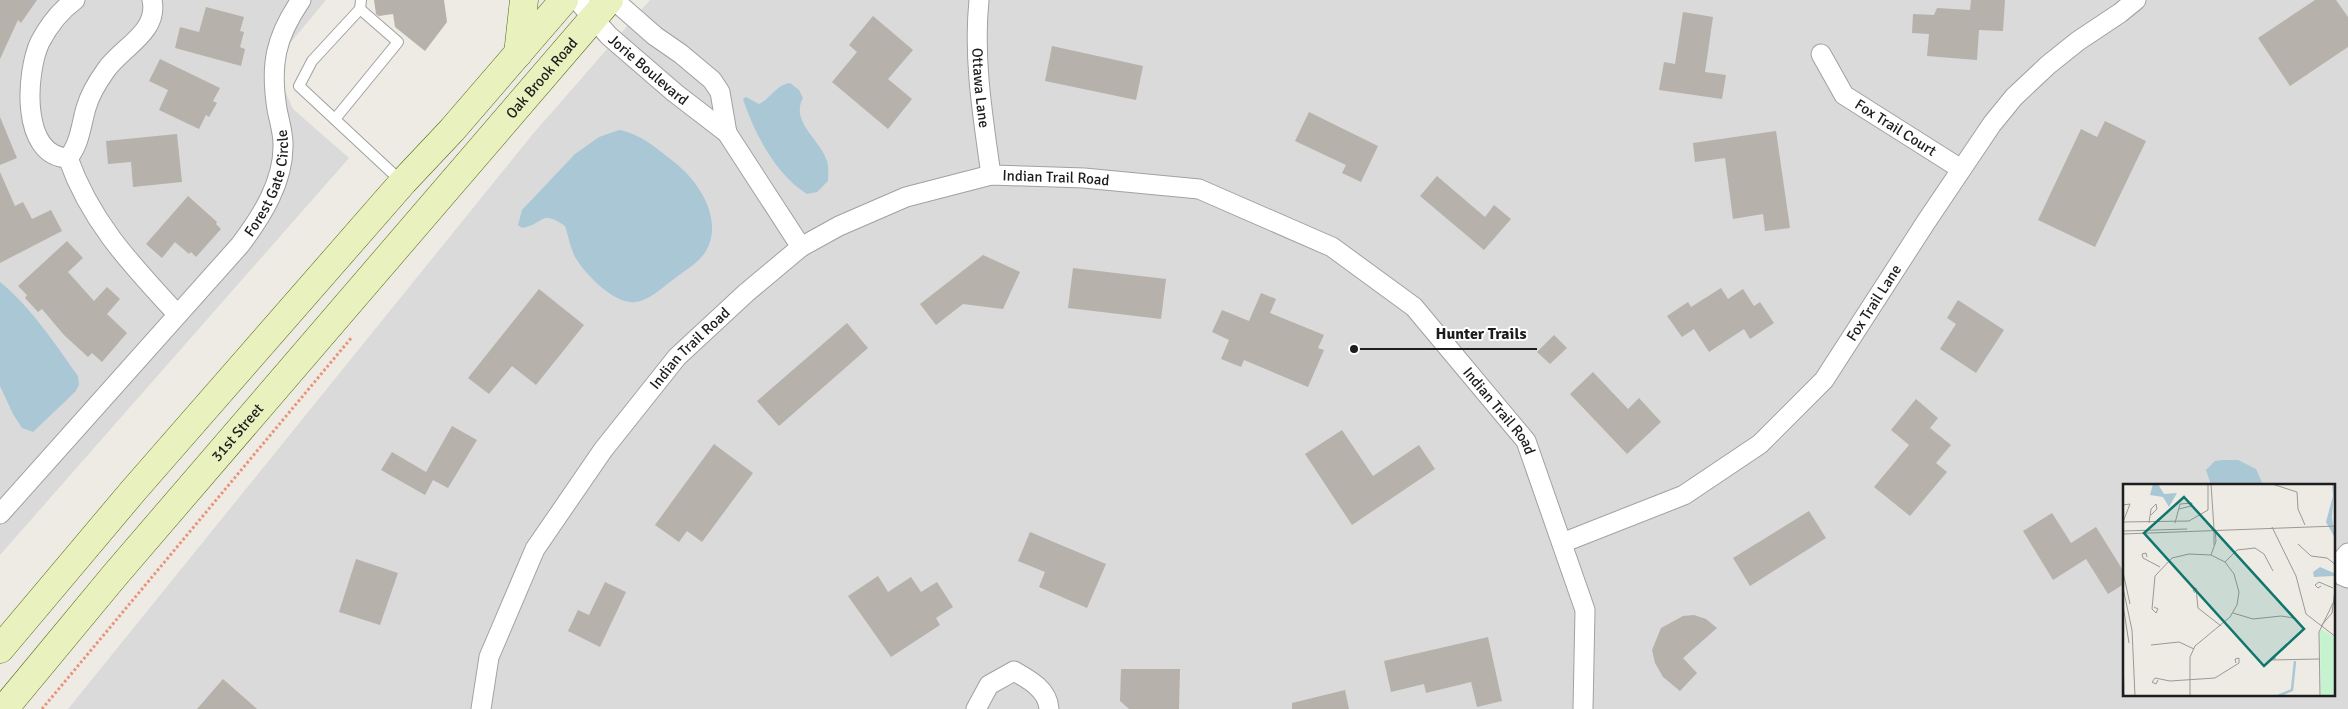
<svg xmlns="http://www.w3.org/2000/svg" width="2348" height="709" viewBox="0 0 2348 709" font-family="Signika,sans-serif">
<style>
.residential{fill:#dbdada;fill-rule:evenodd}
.water{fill:#aac7d6}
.building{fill:#b6b1aa}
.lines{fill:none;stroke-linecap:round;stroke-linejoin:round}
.lane-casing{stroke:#a1a1a1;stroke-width:12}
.street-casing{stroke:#a1a1a1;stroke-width:21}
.secondary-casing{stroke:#546811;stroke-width:29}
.path{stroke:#ea9279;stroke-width:3;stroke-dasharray:2.5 2.5;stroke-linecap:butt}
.lane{stroke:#fff;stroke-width:10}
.street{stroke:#fff;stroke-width:19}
.secondary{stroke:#e9f2be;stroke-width:28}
.labels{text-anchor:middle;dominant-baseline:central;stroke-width:4;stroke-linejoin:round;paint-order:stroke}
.street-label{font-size:15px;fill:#1d1d1d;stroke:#fff}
.inset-river{fill:none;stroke:#aac7d6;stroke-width:2.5}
.inset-road{fill:none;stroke:#9a9994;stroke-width:1}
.view{fill:#0f766e;fill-opacity:0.15;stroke:#0f766e;stroke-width:2.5}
.inset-edge{fill:none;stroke:#1d1d1d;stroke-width:2.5}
.leader{fill:none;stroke:#1d1d1d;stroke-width:2}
.callout-dot{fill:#1d1d1d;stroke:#fff;stroke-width:2}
.callout-label{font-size:16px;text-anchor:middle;font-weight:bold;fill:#1d1d1d;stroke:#fff;stroke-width:4;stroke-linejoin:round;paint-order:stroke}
</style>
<rect width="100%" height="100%" fill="#edebe4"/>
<g class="residential">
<polygon points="0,0 326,0 286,48 281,69 285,91 293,109 349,158 0,555"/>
<path d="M650 0H2348V709H68L532 135ZM2124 485H2334V695H2124Z"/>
</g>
<g class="water">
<path d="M790 83 799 90 803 98C790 122 820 139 827 161 829 167 828 175 828 181L817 192 807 194C776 175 754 133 743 99L746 97 759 104C771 98 776 85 790 83Z"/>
<path d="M619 130C639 133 658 149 674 162 699 181 724 220 706 251 699 263 684 271 674 279 663 287 649 301 635 302 614 305 583 272 574 255 570 246 568 235 565 226 540 209 545 224 522 228L518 225 522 210 575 154 599 137Z"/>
<path d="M0 282C31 307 55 344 78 376L79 385 75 392 33 432 22 428 13 414 0 386Z"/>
<polygon points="2223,460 2238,460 2256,469 2263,485 2211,485 2206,470 2215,461"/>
</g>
<g class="building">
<polygon points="0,0 37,0 21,23 18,20 0,59"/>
<polygon points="374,0 444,0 447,22 425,51 395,27 393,14 379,16 376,14"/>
<polygon points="1971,0 2005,0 2003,31 1979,30 1977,60 1927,56 1929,34 1912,33 1913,14 1934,15 1937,8 1970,10"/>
<polygon points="2315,0 2336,0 2348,17 2348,47 2290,86 2258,38"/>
<polygon points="206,7 244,17 240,31 244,32 240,47 245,49 241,66 175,48 180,27 199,32"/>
<polygon points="1683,12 1713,17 1705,72 1726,75 1722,99 1659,90 1664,62 1675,64"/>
<polygon points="873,16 913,50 888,79 912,99 888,129 832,82 857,52 849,45"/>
<polygon points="1052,46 1143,66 1136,100 1045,81"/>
<polygon points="160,59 220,88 213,101 217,103 209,117 206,115 199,129 159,110 168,90 149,81"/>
<polygon points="1309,112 1378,146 1361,182 1342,173 1346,165 1295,141"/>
<polygon points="0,117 17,158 0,165"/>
<polygon points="2105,121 2146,141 2095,247 2038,220 2081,129 2097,137"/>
<polygon points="1776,131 1790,228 1765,231 1763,214 1733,219 1725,158 1695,162 1693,143"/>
<polygon points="177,134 182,182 133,187 131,162 108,164 106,141"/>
<polygon points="0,172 15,206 23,202 32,219 51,210 62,231 0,263"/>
<polygon points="1437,176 1485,217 1494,205 1511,219 1484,250 1420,196"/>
<polygon points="188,196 217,222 216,224 221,229 196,257 191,252 189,254 175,242 162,258 146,244"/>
<polygon points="67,241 83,258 68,272 94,301 107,287 120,299 107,314 127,333 102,362 92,353 88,357 64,335 42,309 38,312 25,298 27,295 18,286"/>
<polygon points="983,255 1020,272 1003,309 963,304 936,325 920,304"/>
<polygon points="1073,268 1166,279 1161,319 1068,308"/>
<polygon points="1721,288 1728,299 1743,289 1754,306 1760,302 1774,323 1750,339 1744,329 1709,352 1694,329 1682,337 1667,316 1688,302 1691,307"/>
<polygon points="539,289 584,325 536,385 512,366 489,394 468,378"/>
<polygon points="1261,293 1276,299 1270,313 1324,335 1318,348 1324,350 1308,387 1244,360 1241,367 1221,359 1229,340 1212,332 1222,310 1249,321"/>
<polygon points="1958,300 2004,330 1976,373 1940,349 1956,324 1947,318"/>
<polygon points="847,323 868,348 779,426 757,401"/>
<polygon points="1554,335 1567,348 1550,364 1537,352"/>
<polygon points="1593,372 1628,409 1639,398 1661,422 1627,454 1570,394"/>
<polygon points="1916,399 1938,418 1930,428 1951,445 1936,463 1947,472 1910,516 1874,487 1909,445 1891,430"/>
<polygon points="452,426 477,440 448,488 433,480 425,495 381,470 392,452 426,472"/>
<polygon points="1342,430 1373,476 1419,445 1435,469 1352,525 1305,454"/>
<polygon points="714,444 753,473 702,542 687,531 679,542 655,525"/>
<polygon points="1809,511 1826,538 1750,586 1733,558"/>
<polygon points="2052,513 2071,543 2096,527 2124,572 2124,584 2108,594 2086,559 2053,580 2023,531"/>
<polygon points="1030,532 1106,564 1087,608 1039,587 1045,572 1018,561"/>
<polygon points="356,559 398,573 380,625 339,612"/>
<polygon points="878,576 888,592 911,577 921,592 937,582 953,607 936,618 940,625 891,657 848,596"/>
<polygon points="605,582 626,592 600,647 568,631 578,610 589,615"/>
<polygon points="1694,615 1706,619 1717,628 1683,658 1697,673 1680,691 1663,677 1655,663 1652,650 1661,628 1683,616"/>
<polygon points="1488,637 1502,701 1477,707 1471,682 1426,693 1424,684 1391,692 1384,661"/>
<polygon points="1121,669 1180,669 1179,709 1129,709 1120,701"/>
<polygon points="223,679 257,709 197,709"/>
<polygon points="1345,690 1349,709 1292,709 1292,703"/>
</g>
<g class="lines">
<g class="lane-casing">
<g id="lane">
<polyline points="361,0 360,9 312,61 299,86 402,182"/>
<polyline points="335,119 398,42 360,9"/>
</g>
</g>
<g class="street-casing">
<g id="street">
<path id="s1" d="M577 0 609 36 675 93 727 133 801 247"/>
<polyline points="614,0 655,36 681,54 712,80 720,92 727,133"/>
<path id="s2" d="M979 0C973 59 983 117 991 175"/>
<path id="s3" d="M1821 54 1844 95 1961 169"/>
<path d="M68 158C91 223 132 265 177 314"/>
<path d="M68 158C20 156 26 72 40 42 48 27 61 10 75 0"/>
<path d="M68 158C80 144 81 125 86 108 90 94 98 81 106 70 122 47 159 32 152 0"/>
<path id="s4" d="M0 514 240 245C262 216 284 181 283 144 283 132 279 120 277 109 270 65 275 38 301 0"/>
<path id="s5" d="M1562 543 1684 495 1760 444 1824 380 1926 222 1992 124 2014 97 2048 65 2078 41 2120 13 2136 0"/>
<polyline points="2348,553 2342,560 2341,575 2348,578"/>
<path id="s6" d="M481 709 489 657 535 549 603 450 677 357 746 293 801 247 839 226 906 197 991 175 1084 178 1199 189 1332 247 1414 307 1526 441 1585 610 1583 709"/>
<path d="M976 709 989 685 1014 671C1030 680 1048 690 1049 709"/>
</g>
</g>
<g class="secondary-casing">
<g id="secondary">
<polyline points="518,54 524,0"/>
<polyline points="0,649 133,491 403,182 452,130 564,0"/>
<path id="s7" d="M4 709 115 575 609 0"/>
</g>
</g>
<polyline class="path" points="42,709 352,337"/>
<use href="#lane" class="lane"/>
<use href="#street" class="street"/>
<use href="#secondary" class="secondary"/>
</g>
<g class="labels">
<g class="street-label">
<text stroke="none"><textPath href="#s1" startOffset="100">Jorie Boulevard</textPath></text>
<text stroke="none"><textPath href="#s7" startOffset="829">Oak Brook Road</textPath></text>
<text stroke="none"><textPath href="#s2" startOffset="88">Ottawa Lane</textPath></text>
<text stroke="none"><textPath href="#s3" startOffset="108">Fox Trail Court</textPath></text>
<text stroke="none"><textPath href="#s6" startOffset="844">Indian Trail Road</textPath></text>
<text stroke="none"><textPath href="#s4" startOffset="430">Forest Gate Circle</textPath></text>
<text stroke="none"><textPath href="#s5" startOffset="405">Fox Trail Lane</textPath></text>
<text stroke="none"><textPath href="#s6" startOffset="424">Indian Trail Road</textPath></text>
<text stroke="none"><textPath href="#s6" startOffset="1369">Indian Trail Road</textPath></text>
<text stroke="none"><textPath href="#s7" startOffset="362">31st Street</textPath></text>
</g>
</g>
<g transform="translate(2123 484)">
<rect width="212" height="212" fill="#edebe4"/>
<path d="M197 145 212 153V212H198Z" fill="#c6f3cf"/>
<path d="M30 0H35L41 10 54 9 46 23 40 13 27 11ZM209 0H212L209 33 212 54 203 38 210 12ZM197 83 211 89V92L191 93 190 88Z" fill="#aac7d6"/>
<path class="inset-river" d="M155 212 169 206 172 177"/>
<path class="inset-road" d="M88 0 91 45M149 0 174 8 175 25 182 41M0 21 7 20 0 38M0 38 66 37 85 26V0M26 39 28 25 33 20 34 25 28 31M52 39 57 20 69 19 68 22 56 25M149 43 173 92 183 130 213 153M91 45V61M0 47 64 45M0 50 213 42M175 60 188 72 204 74 213 81M88 71 93 57 92 45M24 73 23 69 19 70 20 74 37 83M102 78 114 66 132 64 141 70 150 87M0 88 7 120M198 102 195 104 192 101 196 98 210 104M0 104 9 146 12 212M72 109 70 106 73 104 75 124 98 142M0 121 6 159M31 123 35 125 33 129 29 125 32 92 49 74 66 70 88 71 102 78 111 90 116 108 114 121 107 133 72 162 67 173V212M110 129 130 135 158 132 171 134M198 142 209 129 213 98M28 161 56 158 71 165M0 168 1 212M153 174 148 176 196 175M35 196 33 200 29 198 32 194 47 197 92 194 116 179V174L112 175 113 179M197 212 196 148 210 119"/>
<path class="view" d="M61 13 181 145 141 182 21 49Z"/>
<rect width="212" height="212" class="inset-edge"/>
</g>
<path class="leader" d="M1354 349L1426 349H1537"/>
<circle class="callout-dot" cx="1354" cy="349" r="5"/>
<g class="callout-label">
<text x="1481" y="339">Hunter Trails</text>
</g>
</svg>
